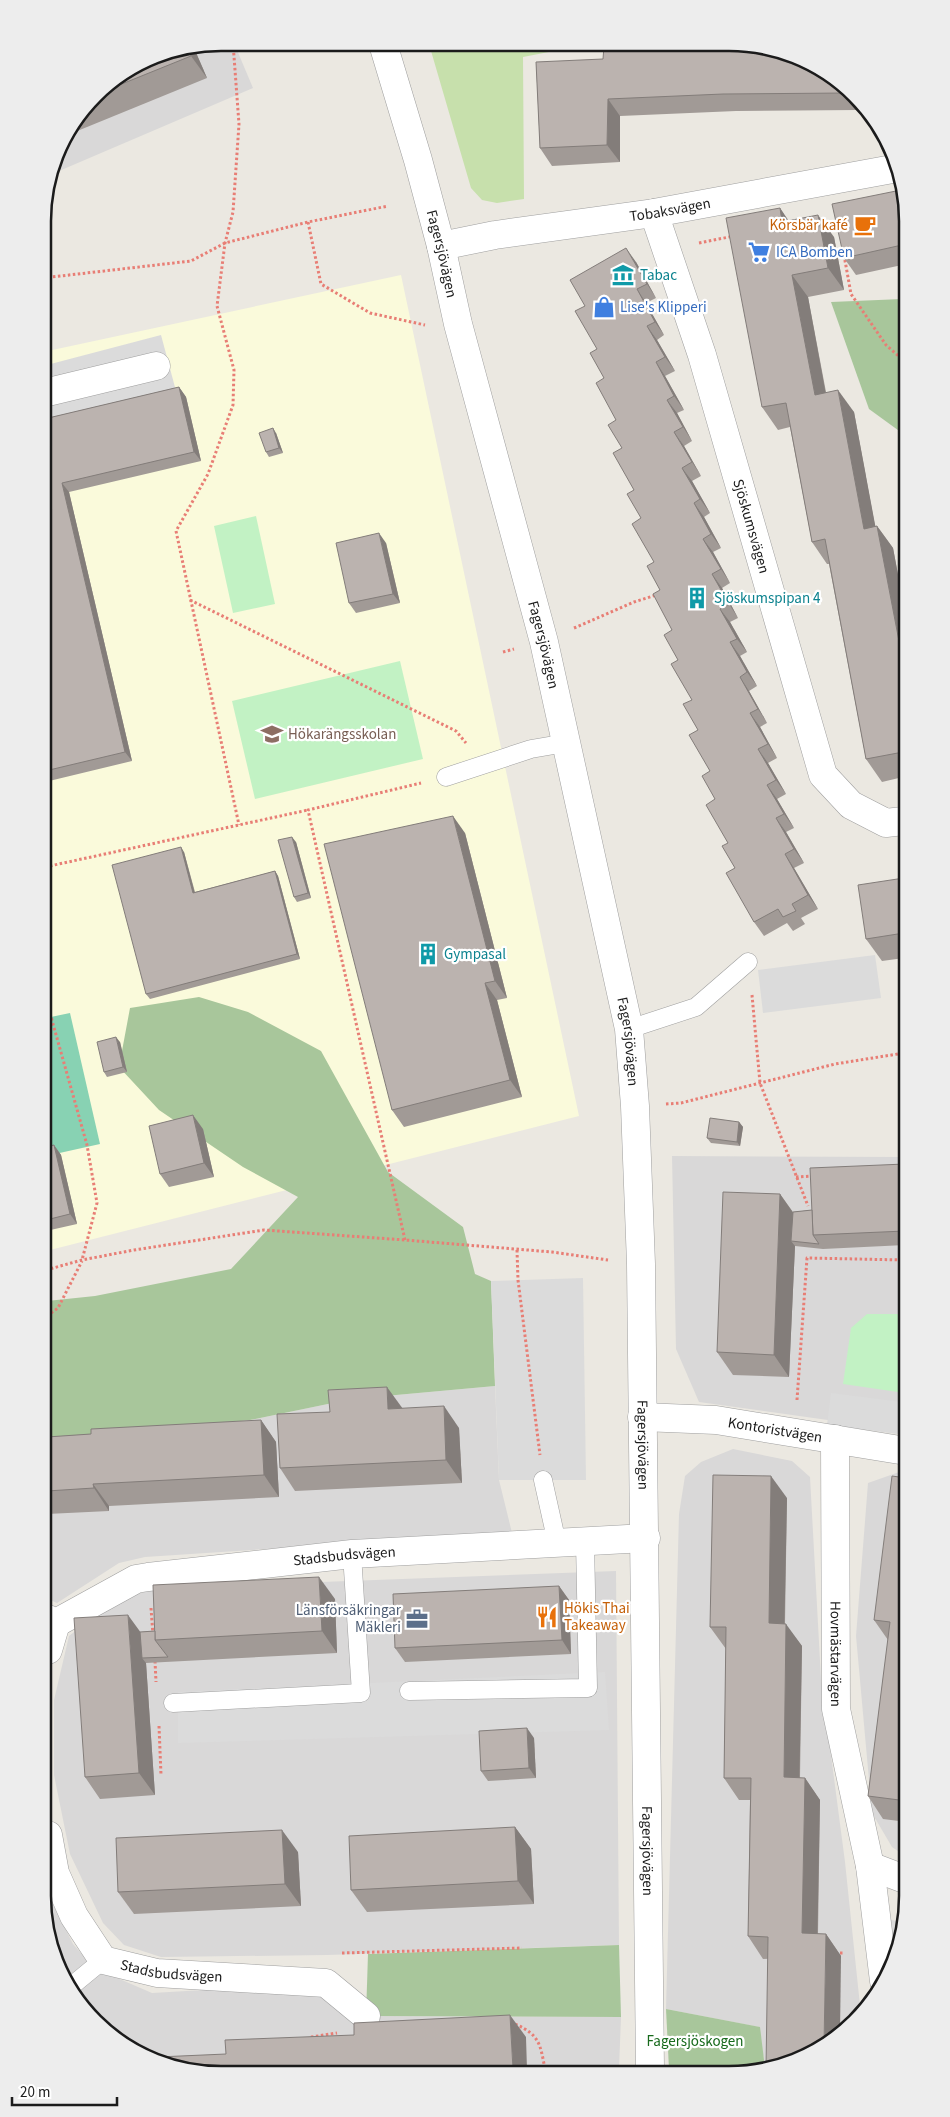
<svg xmlns="http://www.w3.org/2000/svg" width="950" height="2117" viewBox="0 0 950 2117" font-family="'Source Sans 3',sans-serif">
<style>
.residential{fill:#d9d8d8}
.education{fill:#fafadb}
.grass{fill:#c7e0ac}
.forest{fill:#a8c69b}
.park{fill:#c2f2c4}
.pitch{fill:#88d2b3}
.parking{fill:#dbdbdb}
.lines{fill:none;stroke-linecap:round;stroke-linejoin:round}
.service-casing{stroke:#9f9f9f;stroke-width:19}
.minor-casing{stroke:#9f9f9f;stroke-width:29}
.tertiary-casing{stroke:#9f9f9f;stroke-width:29}
.path{stroke:#e87e75;stroke-width:3;stroke-dasharray:2.5 2.5;stroke-linecap:butt}
.service{stroke:#fff;stroke-width:18}
.minor{stroke:#fff;stroke-width:28}
.tertiary{stroke:#fff;stroke-width:28}
.wall{fill:#a19a96}
.shaded-wall{fill:#837d7a}
.building{fill:#bbb3af;stroke:#837d7a}
.labels{text-anchor:middle;dominant-baseline:central;stroke-width:4.5;stroke-linejoin:round;paint-order:stroke}
.street-label{font-size:15px;fill:#1b1b1b;stroke:#fff}
.food-label{font-size:15px;fill:#c56008;stroke:#fff;text-anchor:end}
.shop-label{font-size:15px;fill:#366cbe;stroke:#fff;text-anchor:start}
.culture-label{font-size:15px;fill:#0d838f;stroke:#fff;text-anchor:start}
.education-label{font-size:15px;fill:#785e54;stroke:#fff;text-anchor:start}
.service-label{font-size:15px;fill:#4e5e75;stroke:#fff;text-anchor:end}
.park-label{font-size:15px;fill:#176a1c;stroke:#fff}
.rim{fill:none;stroke:#1b1b1b;stroke-width:2.5}
</style>
<rect width="100%" height="100%" fill="#ebe8e1"/>
<g class="residential">
<polygon points="221,43 234,43 253,88 52,174 61,142 103,87 153,56"/>
<polygon points="672,1156 905,1157 906,1431 699,1402 676,1349"/>
<polygon points="495,1386 499,1480 512,1533 145,1557 119,1563 57,1603 48,1599 47,1442 250,1420 352,1399"/>
<polygon points="733,1449 792,1461 810,1477 821,1679 845,1862 861,2015 828,2045 776,2068 765,2068 759,2027 666,2009 679,1514 685,1476 701,1462"/>
<polygon points="902,1471 906,1472 907,1857 892,1847 872,1813 856,1636 868,1483"/>
<polygon points="616,1571 619,1945 327,1955 161,1957 124,1945 103,1923 70,1854 54,1775 54,1700 69,1636 98,1613 125,1597 161,1588"/>
<polygon points="48,1894 73,1944 94,1968 152,1993 326,1983 366,2016 621,2017 619,2069 186,2071 103,2030 72,1995 49,1943"/>
</g>
<polygon class="education" points="401,275 579,1116 46,1251 43,352"/>
<polygon class="grass" points="429,44 585,45 523,57 524,199 497,203 482,200 471,188"/>
<g class="forest">
<polygon points="902,299 902,433 869,409 831,302"/>
<polygon points="199,997 248,1012 321,1051 388,1172 463,1227 475,1274 491,1281 495,1386 352,1399 250,1420 47,1442 47,1301 95,1296 231,1269 298,1197 243,1167 159,1110 119,1067 130,1008"/>
<polygon points="619,1945 621,2017 366,2016 368,1954"/>
<polygon points="666,2009 760,2027 765,2068 669,2069"/>
</g>
<g class="park">
<polygon points="256,516 275,604 233,613 214,526"/>
<polygon points="400,661 423,759 255,799 232,701"/>
<polygon points="867,1314 903,1314 905,1317 905,1393 843,1384 851,1328"/>
</g>
<polygon class="pitch" points="70,1013 100,1144 46,1156 46,1018"/>
<g class="parking">
<polygon points="161,335 176,391 44,425 43,366"/>
<polygon points="875,955 881,998 763,1013 758,970"/>
<polygon points="583,1278 586,1480 499,1480 491,1281"/>
<polygon points="831,1393 902,1402 898,1434 827,1425"/>
<polygon points="605,1672 609,1730 178,1743 178,1692"/>
<polygon points="888,1919 904,1923 894,1965"/>
</g>
<g class="lines">
<g class="service-casing">
<g id="service">
<polyline points="446,777 531,749 566,743"/>
<polyline points="629,1029 696,1007 748,962"/>
<polyline points="543,1480 557,1543"/>
<polyline points="409,1691 588,1688 585,1542"/>
<polyline points="173,1703 361,1693 352,1554"/>
<polyline points="69,1988 103,1960"/>
</g>
</g>
<g class="minor-casing">
<g id="minor">
<path id="s1" d="M654 213 702 355 823 775 851 805 886 823 903 821"/>
<path id="s2" d="M441 246 495 235 654 213 898 168"/>
<polyline points="44,393 156,366"/>
<path id="s3" d="M642 1417 716 1420 906 1451"/>
<path id="s4" d="M835 1439 836 1709 870 1866 884 1981"/>
<path id="s5" d="M48 1619 56 1623 136 1579 148 1577 352 1554 646 1538"/>
<polyline points="48,1650 56,1623"/>
<path id="s6" d="M48 1835 55 1873 74 1916 103 1960 157 1973 326 1983 366 2016"/>
<polyline points="870,1866 907,1880"/>
</g>
</g>
<g class="tertiary-casing">
<g id="tertiary">
<path id="s7" d="M383 44 418 160 441 246 458 324 544 642 629 1029 635 1106 641 1264 650 2069"/>
</g>
</g>
<g class="path">
<polyline points="233,43 239,124 233,212 225,243 217,306 234,370 233,405 208,474 176,531 239,825"/>
<polyline points="308,222 321,284 370,313 425,325"/>
<polyline points="699,243 734,236"/>
<polyline points="844,255 851,294 886,345 902,359"/>
<polyline points="43,278 191,261 225,243 308,222 388,206"/>
<polyline points="190,600 456,731 466,743"/>
<polyline points="574,628 634,602 656,595"/>
<polyline points="503,652 514,649"/>
<polyline points="45,867 308,810"/>
<polyline points="752,995 760,1083 808,1206"/>
<polyline points="46,999 87,1145 97,1203 82,1260"/>
<polyline points="666,1104 681,1103 835,1064 904,1053"/>
<polyline points="796,1177 813,1176"/>
<polyline points="405,1240 308,810 421,783"/>
<polyline points="517,1250 518,1280 540,1455"/>
<polyline points="46,1270 82,1260 134,1250 264,1230 405,1240 552,1252 608,1260"/>
<polyline points="47,1316 58,1308 82,1261"/>
<polyline points="797,1400 807,1258 905,1260"/>
<polyline points="151,1608 153,1635"/>
<polyline points="155,1661 156,1682"/>
<polyline points="159,1726 161,1775"/>
<polyline points="342,1953 522,1948"/>
<polyline points="835,1953 843,1953"/>
<path d="M515 2024C540 2035 540 2044 545 2069"/>
<polyline points="311,2037 337,2033"/>
</g>
<use href="#service" class="service"/>
<use href="#minor" class="minor"/>
<use href="#tertiary" class="tertiary"/>
</g>
<g class="wall">
<polygon points="194,48 207,78 65,136 103,87 153,56"/>
<polygon points="536,62 847,87 866,109 858,110 736,111 620,116 620,162 552,166 540,148"/>
<polygon points="901,190 902,265 856,275 844,258"/>
<polygon points="780,208 788,221 834,237 844,290 808,297 826,392 854,412 875,526 877,526 893,548 903,601 903,777 882,782 866,759 829,564 827,564 812,542 790,427 778,430 762,407"/>
<polygon points="636,262 656,298 646,303 664,335 657,340 675,371 665,376 684,410 677,413 692,441 684,446 701,476 692,481 710,513 704,517 721,548 713,552 730,583 722,588 738,618 730,622 747,652 740,656 757,686 749,691 767,723 760,727 777,758 768,763 786,794 777,799 794,828 786,832 804,863 794,868 818,909 801,918 805,924 793,931 787,923 764,936 754,922 735,868 728,843 715,799 710,771 698,730 692,700 678,660 672,630 660,590 654,562 641,518 634,490 622,448 616,420 604,378 597,349"/>
<polygon points="179,387 186,397 201,461 69,492 132,761 45,782 44,419"/>
<polygon points="276,433 283,453 269,457 266,452"/>
<polygon points="386,543 400,603 356,613 349,603"/>
<polygon points="465,833 507,998 497,1000 522,1097 404,1127 392,1110"/>
<polygon points="296,842 311,898 297,902 294,897"/>
<polygon points="184,852 195,892 275,871 278,876 300,959 150,999 146,994"/>
<polygon points="904,878 904,958 882,961 866,939"/>
<polygon points="120,1042 127,1072 107,1077 104,1072"/>
<polygon points="739,1122 743,1127 740,1146 711,1143 707,1138"/>
<polygon points="203,1129 214,1177 169,1187 160,1174"/>
<polygon points="54,1145 61,1155 77,1224 46,1231 46,1147"/>
<polygon points="905,1164 905,1245 823,1249 795,1246 789,1377 733,1375 717,1352 780,1194 793,1212 812,1210"/>
<polygon points="402,1408 459,1428 462,1483 295,1491 280,1468"/>
<polygon points="261,1420 276,1442 279,1497 109,1506 109,1511 47,1514 47,1437 91,1434"/>
<polygon points="906,1478 907,1822 883,1819 868,1796 888,1640 874,1620"/>
<polygon points="787,1498 785,1624 802,1646 800,1778 805,1778 820,1800 818,1934 826,1934 841,1956 763,1959 748,1936 750,1800 739,1800 724,1778 726,1649 710,1627"/>
<polygon points="559,1586 569,1600 571,1654 405,1662 395,1648"/>
<polygon points="335,1599 337,1653 146,1663 155,1795 100,1799 85,1777 140,1632 155,1631"/>
<polygon points="534,1738 536,1778 488,1781 481,1771"/>
<polygon points="515,1827 531,1849 534,1904 367,1912 351,1890"/>
<polygon points="298,1852 301,1906 134,1914 118,1892"/>
</g>
<g class="shaded-wall">
<polygon points="194,48 207,78 191,56 188,49"/>
<polygon points="608,99 620,116 620,162 607,145"/>
<polygon points="780,208 795,230 782,222"/>
<polygon points="818,215 834,237 844,290 828,268"/>
<polygon points="626,248 636,262 656,298 647,284"/>
<polygon points="792,275 808,297 830,417 815,395"/>
<polygon points="637,289 646,303 664,335 655,322"/>
<polygon points="647,326 657,340 675,371 665,357"/>
<polygon points="656,362 665,376 684,410 674,396"/>
<polygon points="179,387 186,397 201,461 194,452"/>
<polygon points="838,390 854,412 880,551 864,529"/>
<polygon points="667,400 677,413 692,441 683,427"/>
<polygon points="273,428 276,433 283,453 279,448"/>
<polygon points="674,432 684,446 701,476 692,462"/>
<polygon points="682,468 692,481 710,513 700,499"/>
<polygon points="62,483 69,492 132,761 125,752"/>
<polygon points="694,503 704,517 721,548 711,534"/>
<polygon points="877,526 893,548 903,601 903,662"/>
<polygon points="379,533 386,543 400,603 393,594"/>
<polygon points="703,539 713,552 730,583 721,569"/>
<polygon points="712,574 722,588 738,618 729,604"/>
<polygon points="720,609 730,622 747,652 737,639"/>
<polygon points="730,642 740,656 757,686 747,672"/>
<polygon points="740,677 749,691 767,723 758,709"/>
<polygon points="750,713 760,727 777,758 768,744"/>
<polygon points="758,749 768,763 786,794 776,780"/>
<polygon points="767,785 777,799 794,828 784,814"/>
<polygon points="453,816 465,833 507,998 495,981"/>
<polygon points="776,818 786,832 804,863 794,849"/>
<polygon points="292,837 296,842 311,898 308,893"/>
<polygon points="181,847 184,852 196,898 193,893"/>
<polygon points="785,854 794,868 818,909 808,895"/>
<polygon points="275,871 278,876 300,959 297,954"/>
<polygon points="485,983 497,1000 522,1097 510,1080"/>
<polygon points="116,1037 120,1042 127,1072 123,1067"/>
<polygon points="193,1115 203,1129 214,1177 204,1163"/>
<polygon points="739,1122 743,1127 740,1146 737,1142"/>
<polygon points="54,1145 61,1155 77,1224 70,1214"/>
<polygon points="780,1194 796,1217 791,1241 795,1246 789,1377 774,1355"/>
<polygon points="387,1387 403,1409 388,1409"/>
<polygon points="444,1406 459,1428 462,1483 446,1460"/>
<polygon points="261,1420 276,1442 279,1497 264,1475"/>
<polygon points="771,1476 787,1498 784,1645 769,1623"/>
<polygon points="93,1484 109,1506 109,1511 94,1488"/>
<polygon points="319,1577 335,1599 337,1653 322,1631"/>
<polygon points="559,1586 569,1600 571,1654 562,1640"/>
<polygon points="128,1615 144,1637 142,1658 146,1663 155,1795 139,1773"/>
<polygon points="786,1624 802,1646 799,1800 784,1777"/>
<polygon points="527,1728 534,1738 536,1778 529,1768"/>
<polygon points="805,1778 820,1800 817,1956 802,1933"/>
<polygon points="515,1827 531,1849 534,1904 518,1881"/>
<polygon points="282,1830 298,1852 301,1906 285,1884"/>
<polygon points="826,1934 841,1956 840,2034 828,2045 824,2046"/>
<polygon points="510,2015 526,2037 527,2070 513,2069"/>
</g>
<g class="building">
<polygon points="617,45 764,46 847,87 851,92 846,93 723,94 608,99 607,145 540,148 536,62 603,59 604,46"/>
<polygon points="188,49 191,56 97,94 103,87 153,56"/>
<polygon points="901,190 902,245 844,258 832,204"/>
<polygon points="780,208 782,222 818,215 828,268 792,275 815,395 838,390 864,529 877,526 903,662 903,752 866,759 825,539 812,542 786,403 762,407 726,218"/>
<polygon points="626,248 647,284 637,289 655,322 647,326 665,357 656,362 674,396 667,400 683,427 674,432 692,462 682,468 700,499 694,503 711,534 703,539 721,569 712,574 729,604 720,609 737,639 730,642 747,672 740,677 758,709 750,713 768,744 758,749 776,780 767,785 784,814 776,818 794,849 785,854 808,895 792,904 796,911 783,917 778,909 754,922 726,873 735,868 722,846 728,843 706,805 715,799 702,776 710,771 689,735 698,730 683,704 692,700 671,664 678,660 664,635 672,630 653,594 660,590 647,566 654,562 632,524 641,518 627,494 634,490 613,453 622,448 608,425 616,420 596,383 604,378 590,353 597,349 575,311 585,306 570,280"/>
<polygon points="179,387 194,452 62,483 125,752 45,771 44,419"/>
<polygon points="273,428 279,448 266,452 259,433"/>
<polygon points="379,533 393,594 349,603 336,543"/>
<polygon points="453,816 495,981 485,983 510,1080 392,1110 324,844"/>
<polygon points="292,837 308,893 294,897 278,840"/>
<polygon points="181,847 193,893 275,871 297,954 146,994 112,865"/>
<polygon points="904,878 904,933 866,939 858,885"/>
<polygon points="116,1037 123,1067 104,1072 97,1042"/>
<polygon points="193,1115 204,1163 160,1174 149,1126"/>
<polygon points="710,1118 739,1122 737,1142 707,1138"/>
<polygon points="54,1145 70,1214 46,1220 46,1147"/>
<polygon points="905,1164 905,1231 813,1235 810,1168"/>
<polygon points="723,1192 780,1194 774,1355 717,1352"/>
<polygon points="812,1210 813,1235 819,1244 791,1241 793,1212"/>
<polygon points="387,1387 388,1409 444,1406 446,1460 280,1468 277,1414 330,1412 328,1390"/>
<polygon points="261,1420 264,1475 93,1484 94,1488 47,1491 47,1437 91,1434 91,1429"/>
<polygon points="713,1475 771,1476 769,1623 786,1624 784,1777 805,1778 802,1933 826,1934 824,2046 776,2068 766,2068 768,1937 748,1936 751,1778 724,1778 726,1627 710,1627"/>
<polygon points="892,1476 906,1478 907,1801 868,1796 890,1622 874,1620"/>
<polygon points="319,1577 322,1631 155,1640 153,1585"/>
<polygon points="559,1586 562,1640 395,1648 393,1594"/>
<polygon points="128,1615 139,1773 85,1777 74,1618"/>
<polygon points="155,1631 155,1640 168,1657 142,1658 140,1632"/>
<polygon points="527,1728 529,1768 481,1771 479,1731"/>
<polygon points="515,1827 518,1881 351,1890 349,1836"/>
<polygon points="282,1830 285,1884 118,1892 116,1838"/>
<polygon points="510,2015 513,2069 186,2071 158,2057 226,2054 225,2040 354,2035 354,2023"/>
</g>
<defs>
<g id="cafe-bare" transform="scale(1.725)"><path d="M-5.5-4.5H6V0H3Q3 3.5 0 3.5H-2.5Q-5.5 3.5-5.5 0ZM3-3.2v2h1.7v-2ZM-6 4.5H4V6H-6Z" fill="#e8710a" stroke="#fff" stroke-width="2.5" paint-order="stroke"/></g>
<g id="supermarket-bare" transform="scale(1.725)"><path d="M-6-5.5h2.5l.6 2H6L4.5 2H-2.5L-4.4-4H-6ZM-1.5 3.2a1.3 1.3 0 1 0 .1 0ZM3 3.2a1.3 1.3 0 1 0 .1 0Z" fill="#3f7fe0" stroke="#fff" stroke-width="2.5" paint-order="stroke"/></g>
<g id="museum-bare" transform="scale(1.725)"><path d="M0-6L6-3V-2H-6V-3ZM-5-1h2V3h-2ZM-1-1h2V3h-2ZM3-1h2V3H3ZM-6 4H6V6H-6Z" fill="#0f9aa8" stroke="#fff" stroke-width="2.5" paint-order="stroke"/></g>
<g id="shop-bare" transform="scale(1.725)"><path d="M-5-2.5h2.3a2.7 3.5 0 0 1 5.4 0H5L5.5 6h-11ZM-1.5-2.5h3a1.5 2.3 0 0 0-3 0Z" fill="#3f7fe0" stroke="#fff" stroke-width="2.5" paint-order="stroke"/></g>
<g id="building-bare" transform="scale(1.725)"><path d="M-4-6H4V6H1V3H-1V6H-4ZM-2.5-4.3h1.7v1.8h-1.7ZM.8-4.3h1.7v1.8H.8ZM-2.5-1h1.7V.8h-1.7ZM.8-1h1.7V.8H.8Z" fill="#0f9aa8" stroke="#fff" stroke-width="2.5" paint-order="stroke"/></g>
<g id="school-bare" transform="scale(1.725)"><path d="M0-5L7-2L0 1L-7-2ZM-4 1L0 2.5L4 1V4Q0 6-4 4Z" fill="#8d6e63" stroke="#fff" stroke-width="2.5" paint-order="stroke"/></g>
<g id="restaurant-bare" transform="scale(1.725)"><path d="M-5-6h1v4h1v-4h1v4h1v-4h1v5L-1.5 .5V6h-2V.5L-5-1ZM5-6V6H3V1.5H1.5Q1.5-4 5-6Z" fill="#e8710a" stroke="#fff" stroke-width="2.5" paint-order="stroke"/></g>
<g id="office-bare" transform="scale(1.725)"><path d="M-6-3h4V-5.5h4V-3h4V5H-6ZM-1-4.5V-3h2v-1.5ZM-6 0V1H6V0Z" fill="#5c6f8a" stroke="#fff" stroke-width="2.5" paint-order="stroke"/></g>
</defs>
<g fill-rule="evenodd">
<use href="#cafe-bare" x="865" y="225"/>
<use href="#supermarket-bare" x="759" y="252"/>
<use href="#museum-bare" x="623" y="275"/>
<use href="#shop-bare" x="604" y="307"/>
<use href="#building-bare" x="697" y="598"/>
<use href="#school-bare" x="272" y="734"/>
<use href="#building-bare" x="428" y="954"/>
<use href="#restaurant-bare" x="547" y="1617"/>
<use href="#office-bare" x="417" y="1619"/>
</g>
<g class="labels">
<g class="street-label">
<text stroke="none"><textPath href="#s2" startOffset="232">Tobaksvägen</textPath></text>
<text stroke="none"><textPath href="#s7" startOffset="218">Fagersjövägen</textPath></text>
<text stroke="none"><textPath href="#s1" startOffset="328">Sjöskumsvägen</textPath></text>
<text stroke="none"><textPath href="#s7" startOffset="622">Fagersjövägen</textPath></text>
<text stroke="none"><textPath href="#s7" startOffset="1028">Fagersjövägen</textPath></text>
<text stroke="none"><textPath href="#s3" startOffset="134">Kontoristvägen</textPath></text>
<text stroke="none"><textPath href="#s7" startOffset="1432">Fagersjövägen</textPath></text>
<text stroke="none"><textPath href="#s5" startOffset="310">Stadsbudsvägen</textPath></text>
<text stroke="none"><textPath href="#s4" startOffset="215">Hovmästarvägen</textPath></text>
<text stroke="none"><textPath href="#s7" startOffset="1838">Fagersjövägen</textPath></text>
<text stroke="none"><textPath href="#s6" startOffset="208">Stadsbudsvägen</textPath></text>
</g>
<g class="food-label">
<text x="848" y="225">Körsbär kafé</text>
<text x="564" y="1608" text-anchor="start">Hökis Thai<tspan x="564" dy="17">Takeaway</tspan></text>
</g>
<g class="shop-label">
<text x="776" y="252">ICA Bomben</text>
<text x="620" y="307">Lise's Klipperi</text>
</g>
<g class="culture-label">
<text x="640" y="275">Tabac</text>
<text x="714" y="598">Sjöskumspipan 4</text>
<text x="444" y="954">Gympasal</text>
</g>
<g class="education-label">
<text x="288" y="734">Hökarängsskolan</text>
</g>
<g class="service-label">
<text x="401" y="1610">Länsförsäkringar<tspan x="401" dy="17">Mäkleri</tspan></text>
</g>
<g class="park-label">
<text x="695" y="2041">Fagersjöskogen</text>
</g>
</g>
<path d="M0 0H950V2117H0ZM221 51H729A170 170 0 0 1 899 221V1896A170 170 0 0 1 729 2066H221A170 170 0 0 1 51 1896V221A170 170 0 0 1 221 51Z" fill="#ededed" fill-rule="evenodd"/>
<path class="rim" d="M221 51H729A170 170 0 0 1 899 221V1896A170 170 0 0 1 729 2066H221A170 170 0 0 1 51 1896V221A170 170 0 0 1 221 51Z"/>
<path d="M12 2097v8h105v-8" fill="none" stroke="#1b1b1b" stroke-width="2.5"/>
<text x="20" y="2097" font-size="15" fill="#1b1b1b" stroke="#ffffff" stroke-width="4" paint-order="stroke">20 m</text>
</svg>
